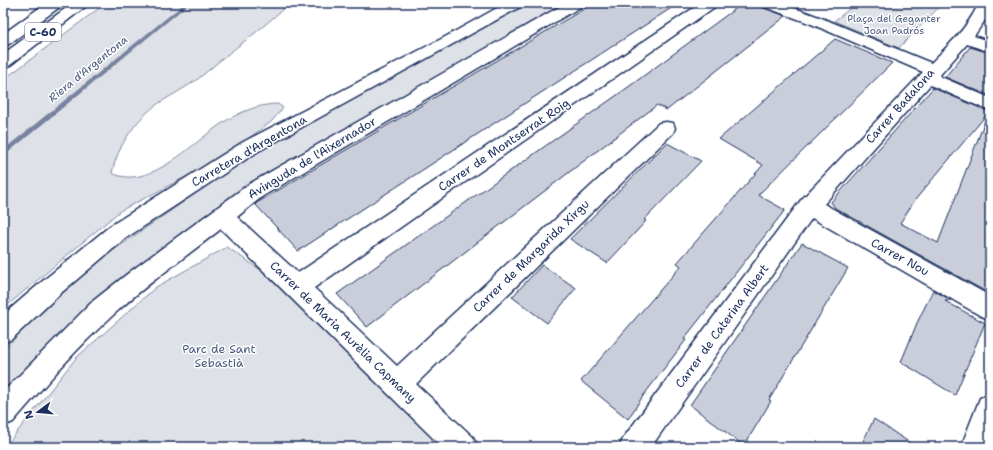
<svg xmlns="http://www.w3.org/2000/svg" width="993" height="450" viewBox="0 0 993 450" font-family="'Shantell Sans',sans-serif">
<style>
.green{fill:#dee1e7;stroke:#7c88a2}
.lines{fill:none;stroke-linecap:round;stroke-linejoin:round}
.stream{fill:#77839f;fill-rule:evenodd}
.building{fill:#caceda;stroke:#1b2f5e;fill-rule:evenodd}
.street-casing{stroke:#1b2f5e;stroke-width:3}
.secondary-casing{stroke:#1b2f5e;stroke-width:3}
.highway-casing{stroke:#1b2f5e;stroke-width:3}
.street{fill:#fff;fill-rule:evenodd}
.secondary{fill:#fff;fill-rule:evenodd}
.highway{fill:#fff;fill-rule:evenodd}
.labels{text-anchor:middle;dominant-baseline:central;stroke-width:3;stroke-linejoin:round;paint-order:stroke}
.far-park-label{font-size:10px;fill:#4c5c80;stroke:#fff}
.shield{fill:#fff;stroke:#5f6d8e;stroke-width:1}
.shield-label{font-size:11px;font-weight:bold;fill:#1b2f5e}
.far-water-label{font-size:11px;font-style:italic;fill:#49597e;stroke:#fff}
.street-label{font-size:12px;fill:#1b2f5e;stroke:#fff}
.park-label{font-size:12px;fill:#4c5c80;stroke:#fff}
</style>
<rect width="100%" height="100%" fill="#fff"/>
<filter id="ink" filterUnits="userSpaceOnUse"><feTurbulence type="fractalNoise" baseFrequency=".025" numOctaves="2"/><feDisplacementMap in="SourceGraphic" scale="8" xChannelSelector="R" yChannelSelector="G"/><feConvolveMatrix kernelMatrix="1 2 1 2 8 2 1 2 1" color-interpolation-filters="sRGB"/></filter>
<g filter="url(#ink)">
<g class="green">
<path d="M106 3H289C270 22 250 37 228 54 218 62 208 71 198 79 185 88 172 95 159 103 136 119 118 145 112 173 150 192 195 140 224 122 240 112 259 104 278 104L283 108 271 122 220 159 120 211 3 309V80Z"/>
<polygon points="523,3 570,3 252,188 3,404 3,349 95,263 257,151"/>
<polygon points="857,3 943,3 899,48 834,21"/>
<polygon points="227,247 262,271 381,380 451,447 5,447 76,358 156,287"/>
</g>
<g class="lines">
<polygon class="stream" points="185,3 190,3 5,155 3,155 3,150"/>
</g>
<g class="building">
<polygon points="594,3 679,3 298,251 255,204"/>
<polygon points="743,3 759,3 761,7 786,16 667,110 657,105 367,327 337,294 627,88"/>
<polygon points="835,39 892,63 758,195 785,210 684,339 686,340 643,396 628,419 581,381 681,266 677,263 763,165 719,139"/>
<polygon points="970,47 990,53 990,96 945,77"/>
<path d="M933 88 990 112V294L835 208 831 202ZM988 113 938 243 900 223 915 200Z"/>
<polygon points="667,143 701,161 644,220 646,221 607,263 570,239"/>
<polygon points="802,243 848,268 769,400 771,401 744,446 690,405"/>
<polygon points="542,265 576,288 547,323 512,297"/>
<polygon points="933,290 951,300 945,301 985,323 955,395 901,362 917,323"/>
<polygon points="874,419 916,447 860,447"/>
</g>
<g class="lines">
<g class="street-casing">
<g id="street">
<path d="M566 3H584L582 6 263 196 237 217 298 273 701 3H718L716 6 314 288 397 366 659 123 666 122 673 123 675 128 673 133 416 384 473 437 478 447H442L221 229C184 258 145 285 111 317 76 349 44 386 13 422L3 426V392L93 301 131 271 249 184Z"/>
<path d="M760 3H781L819 17 931 63C948 46 966 29 977 7L976 3H990V13L974 36 990 42V52L967 44 939 76 990 98V111L930 85 824 204 990 296V319L981 316 812 218 651 447H619L624 437 801 200 923 72 809 23 762 6Z"/>
<polygon points="990,394 990,447 961,447 980,398"/>
</g>
</g>
<g class="secondary-casing">
<polygon id="secondary" points="506,3 524,3 522,6 257,152 126,238 61,293 12,339 3,343 3,315 45,279 110,226 243,142 445,37"/>
</g>
<g class="highway-casing">
<g id="highway">
<polygon points="46,3 63,3 61,6 9,44 3,46 3,34"/>
<polygon points="73,3 90,3 9,66 3,67 3,54"/>
</g>
</g>
<use href="#street" class="street"/>
<use href="#secondary" class="secondary"/>
<use href="#highway" class="highway"/>
</g>
</g>
<g class="labels">
<g class="far-park-label">
<text x="894" y="18">Plaça del Geganter<tspan x="894" dy="12">Joan Padrós</tspan></text>
</g>
<rect class="shield" x="25" y="23" width="36" height="18" rx="3"/>
<g class="shield-label">
<text x="43" y="32">C-60</text>
</g>
<g class="far-water-label">
<text transform="translate(88 69) rotate(-39)">Riera d'Argentona</text>
</g>
<g class="street-label">
<text transform="translate(900 106) rotate(-48)">Carrer Badalona</text>
<text transform="translate(504 145) rotate(-34)">Carrer de Montserrat Roig</text>
<text transform="translate(249 151) rotate(-30)">Carretera d'Argentona</text>
<text transform="translate(312 158) rotate(-31)">Avinguda de l'Aixernador</text>
<text transform="translate(531 256) rotate(-44)">Carrer de Margarida Xirgu</text>
<text transform="translate(900 257) rotate(29)">Carrer Nou</text>
<text transform="translate(722 326) rotate(-54)">Carrer de Caterina Albert</text>
<text transform="translate(343 332) rotate(44)">Carrer de Maria Aurèlia Capmany</text>
</g>
<g class="park-label">
<text x="219" y="349">Parc de Sant<tspan x="219" dy="14">Sebastià</tspan></text>
</g>
</g>
<rect width="993" height="450" fill="none" stroke="#fff" stroke-width="16"/>
<rect x="8" y="8" width="977" height="434" fill="none" stroke="#1b2f5e" stroke-width="1.5" filter="url(#ink)"/>
<g transform="translate(38 412) rotate(254)" stroke="#ffffff" stroke-width="3" paint-order="stroke">
<path d="M0-3L7 15L0 10L-7 15Z" fill="#1b2f5e"/>
<text y="-6" font-size="11" font-weight="bold" text-anchor="middle" fill="#1b2f5e">N</text>
</g>
</svg>
